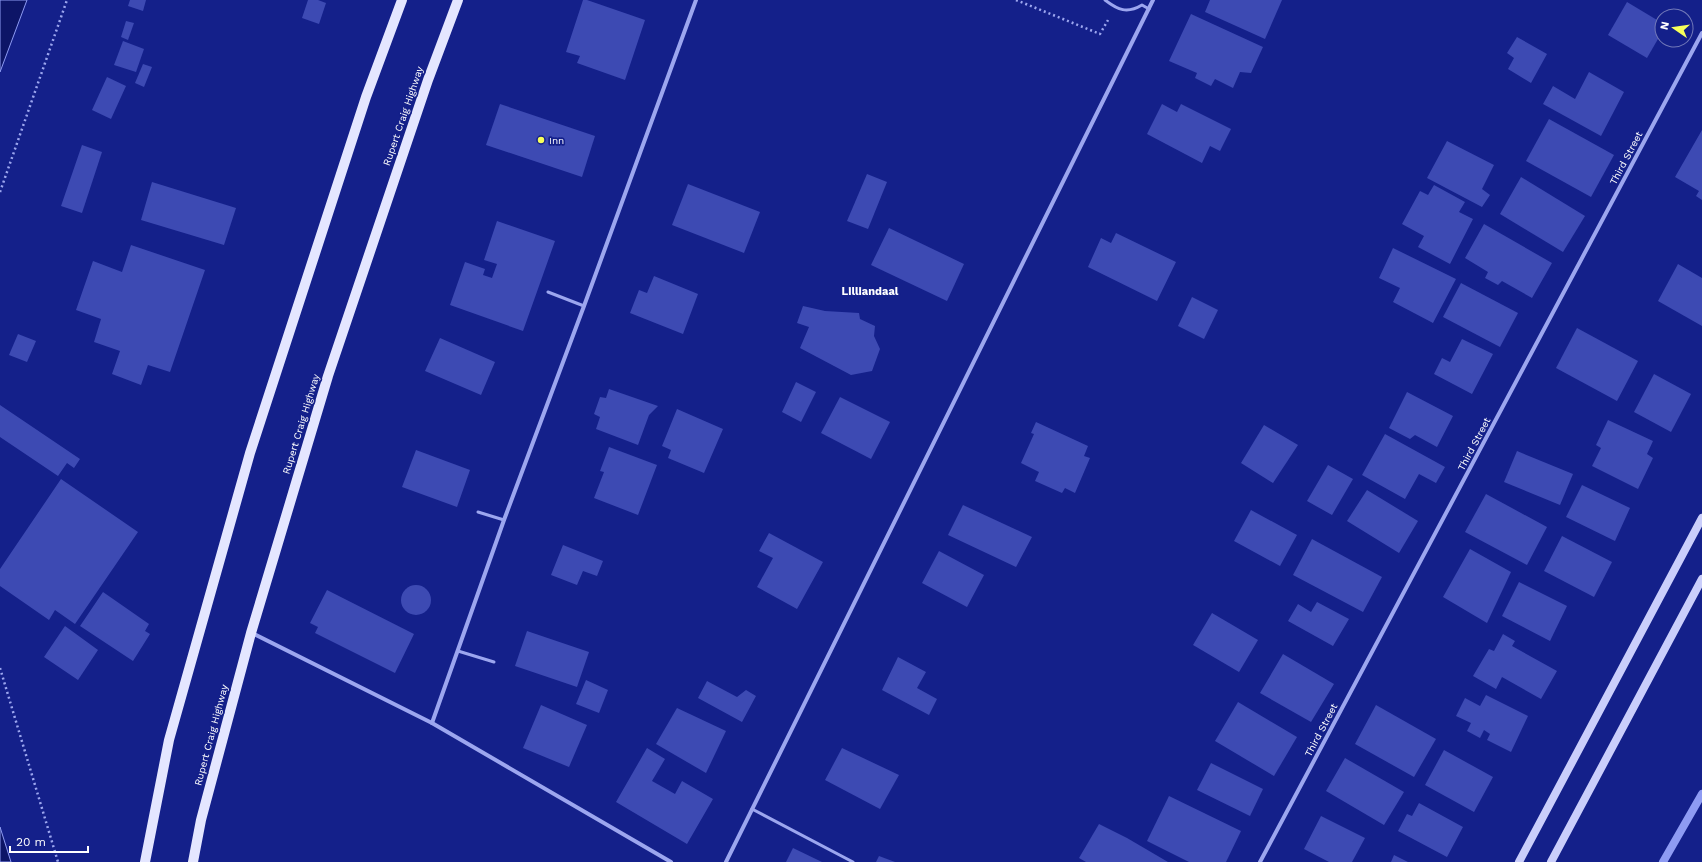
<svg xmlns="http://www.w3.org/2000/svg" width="1702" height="862" viewBox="0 0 1702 862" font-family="'Work Sans',sans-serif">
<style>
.water{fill:#0d1567;stroke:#8e9bf3}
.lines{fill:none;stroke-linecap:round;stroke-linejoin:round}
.stream{stroke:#8e9bf3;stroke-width:8}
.building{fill:#3d4ab3}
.path{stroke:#9ca6ef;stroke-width:2.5;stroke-dasharray:2 3;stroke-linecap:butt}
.lane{stroke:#9ca6ef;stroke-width:3}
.street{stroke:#9ca6ef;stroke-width:4}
.secondary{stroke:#cacefb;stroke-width:8}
.primary{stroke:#e4e6ff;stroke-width:10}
.poi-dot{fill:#f7ff5a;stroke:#14208a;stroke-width:1.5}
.labels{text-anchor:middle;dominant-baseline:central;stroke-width:3.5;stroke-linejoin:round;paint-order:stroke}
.street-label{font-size:10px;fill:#fff;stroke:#14208a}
.poi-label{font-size:10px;fill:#fff;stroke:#14208a;text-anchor:start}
.neighbourhood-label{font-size:11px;font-weight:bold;fill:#fff;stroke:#14208a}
</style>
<rect width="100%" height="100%" fill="#14208a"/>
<g class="water">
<polygon points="0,0 27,0 0,72"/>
<polygon points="0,827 11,862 0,862"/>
</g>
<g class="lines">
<polyline class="stream" points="1663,862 1702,794"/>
</g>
<g class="building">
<polygon points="130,0 146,0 143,11 128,6"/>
<polygon points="308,0 318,0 326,3 319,24 302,18"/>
<polygon points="583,0 587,0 645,20 625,80 577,63 580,56 566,52"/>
<polygon points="1210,0 1282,0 1265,39 1205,12"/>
<polygon points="1627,2 1662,23 1662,32 1647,58 1608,35"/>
<polygon points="1191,14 1263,47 1251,73 1240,72 1233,88 1215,79 1211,86 1195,78 1197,73 1169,61"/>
<polygon points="126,21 134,23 128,40 121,37"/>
<polygon points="1517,37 1547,54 1531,83 1508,69 1514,58 1507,53"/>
<polygon points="123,41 144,49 136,72 114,65"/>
<polygon points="143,64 152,67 144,87 135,83"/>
<polygon points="1589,72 1624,92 1601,136 1543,104 1553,86 1575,99"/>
<polygon points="107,77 126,86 111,119 92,110"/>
<polygon points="500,104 595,136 582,177 486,145"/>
<polygon points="1162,104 1177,112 1181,104 1231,129 1220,151 1210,146 1202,163 1147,134"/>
<polygon points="1549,119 1614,155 1591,197 1526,161"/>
<polygon points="1702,130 1702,200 1696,196 1699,191 1675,177"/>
<polygon points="1447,141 1494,165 1482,189 1490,195 1482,207 1427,178"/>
<polygon points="82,145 102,152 82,213 61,206"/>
<polygon points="867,174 887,182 868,229 847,221"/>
<polygon points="1521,177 1585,216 1563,252 1500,214"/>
<polygon points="152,182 236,208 224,245 141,220"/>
<polygon points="688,184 760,212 744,253 672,225"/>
<polygon points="1434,185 1465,202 1459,212 1473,219 1450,264 1418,247 1424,236 1402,224 1420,191 1428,195"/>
<polygon points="497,221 555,241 523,331 450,305 465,262 485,269 483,275 492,278 497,264 484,260"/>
<polygon points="1484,224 1552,263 1532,298 1502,281 1498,285 1485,278 1488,272 1465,258"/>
<polygon points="889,228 964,264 947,301 871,265"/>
<polygon points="1116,233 1176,262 1157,301 1088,267 1101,238 1111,243"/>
<polygon points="131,245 205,270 170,372 148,365 141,385 112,374 120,351 94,342 101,319 76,310 93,261 122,272"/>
<polygon points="1393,248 1456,279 1433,323 1393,302 1400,288 1379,278"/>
<polygon points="1678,264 1702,278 1702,326 1658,301"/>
<polygon points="654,276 698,294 683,334 630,313 639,290 647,293"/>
<polygon points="1461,283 1518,313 1500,347 1443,317"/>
<polygon points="1192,297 1218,310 1204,339 1178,326"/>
<polygon points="803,306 825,311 859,313 860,319 875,326 874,336 880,349 872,371 851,375 800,348 809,327 797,323"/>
<polygon points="1577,328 1638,361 1617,401 1556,368"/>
<polygon points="18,334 36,341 27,362 9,355"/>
<polygon points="440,338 495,362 481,395 425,371"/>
<polygon points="1462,339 1493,354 1472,394 1434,374 1442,358 1450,362"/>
<polygon points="1654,374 1691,394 1671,432 1634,412"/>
<polygon points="796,382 816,392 801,422 782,412"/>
<polygon points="609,389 658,406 649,415 638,445 596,429 600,417 594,414 600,397 606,398"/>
<polygon points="1407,392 1453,416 1437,447 1415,435 1410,439 1389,428"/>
<polygon points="840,397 890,422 871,459 821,433"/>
<polygon points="0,405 80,459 74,468 67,463 58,476 0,437"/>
<polygon points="677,409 723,429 704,473 668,458 671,450 662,446"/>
<polygon points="1608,420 1653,441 1647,454 1653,458 1638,489 1592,466 1601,448 1596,445"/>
<polygon points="1036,422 1088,446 1084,456 1090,458 1075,493 1065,488 1062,493 1035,481 1039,472 1021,463 1034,434 1031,433"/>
<polygon points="1264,425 1298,445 1273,483 1241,463"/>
<polygon points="1385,434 1445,467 1436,483 1419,474 1405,499 1362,475"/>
<polygon points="609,447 657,465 638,515 594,498 604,472 600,471"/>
<polygon points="416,450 470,470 457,507 402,487"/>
<polygon points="1517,451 1573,474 1560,505 1504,482"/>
<polygon points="1328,465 1353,479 1332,515 1307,501"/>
<polygon points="61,479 138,532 75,624 55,610 49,620 0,586 0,569"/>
<polygon points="1582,485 1630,508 1615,541 1566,517"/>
<polygon points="1367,490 1418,521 1399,553 1347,521"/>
<polygon points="1486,494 1547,527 1527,565 1465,532"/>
<polygon points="963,505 1032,537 1016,567 948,535"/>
<polygon points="1251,510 1297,535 1280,566 1234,541"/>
<polygon points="769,533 823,562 797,609 757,587 773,558 759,551"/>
<polygon points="1562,536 1612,562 1594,597 1544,571"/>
<polygon points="1312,539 1382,577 1363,612 1293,575"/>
<polygon points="563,545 603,561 597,576 583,571 577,585 551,575"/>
<polygon points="1470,549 1511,572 1487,623 1443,597"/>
<polygon points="939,551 984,575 967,607 922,583"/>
<polygon points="1519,582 1567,606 1550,641 1502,616"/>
<circle cx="416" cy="600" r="15"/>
<polygon points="327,590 414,634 395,673 315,633 318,627 310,623"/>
<polygon points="103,592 149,624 145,631 150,634 133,661 80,626"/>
<polygon points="1317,602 1349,619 1333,646 1288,621 1298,604 1311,612"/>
<polygon points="1212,613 1258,640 1239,672 1193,645"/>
<polygon points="65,626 98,650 78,680 44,657"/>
<polygon points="527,631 589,652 577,687 515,666"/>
<polygon points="1503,634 1515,641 1512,646 1557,671 1541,699 1502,677 1496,689 1473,676 1489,649 1494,651"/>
<polygon points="1283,654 1334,684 1311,722 1260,693"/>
<polygon points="898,657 926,672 917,688 937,699 929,715 882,690"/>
<polygon points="586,680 608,690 599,713 576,704"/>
<polygon points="707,681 737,697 746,690 756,696 742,722 698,698"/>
<polygon points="1486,695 1528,716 1511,752 1487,740 1490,734 1484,730 1480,738 1467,731 1471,723 1456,716 1465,698 1480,706"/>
<polygon points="1238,702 1297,737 1274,776 1215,741"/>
<polygon points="541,705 587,725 569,767 523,748"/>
<polygon points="1376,705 1436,739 1414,777 1355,744"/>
<polygon points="677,708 726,731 706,773 656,744"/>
<polygon points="647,748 665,759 652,781 675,794 682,781 713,799 687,844 616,802"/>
<polygon points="842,748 899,775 880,809 825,780"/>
<polygon points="1444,750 1493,777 1474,812 1425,785"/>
<polygon points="1345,758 1404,792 1384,825 1326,791"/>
<polygon points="1211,763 1263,789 1250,816 1197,790"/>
<polygon points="1169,796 1241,831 1226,862 1189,862 1147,841"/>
<polygon points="1419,803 1463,827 1447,857 1398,831 1407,814 1412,816"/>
<polygon points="1321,816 1365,838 1352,862 1329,862 1304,849"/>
<polygon points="1099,824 1127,838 1168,862 1086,862 1079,858"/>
<polygon points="793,848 822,862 786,862"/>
<polygon points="1394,855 1408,862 1391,862"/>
<polygon points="879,856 895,862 876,862"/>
</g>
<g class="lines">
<g class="path">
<polyline points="1016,0 1100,34 1108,20"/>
<polyline points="0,192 67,0"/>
<polyline points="0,668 58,862"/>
</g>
<g class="lane">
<path d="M1105 0C1118 10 1127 14 1142 5L1149 9"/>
<polyline points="548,292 584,306"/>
<polyline points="478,512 504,520"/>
<polyline points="458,651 494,662"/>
<polyline points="752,809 853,862"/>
</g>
<g class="street">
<polyline points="252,633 432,723 671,862"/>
<polyline points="432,723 504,520 584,306 696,0"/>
<polyline points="726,862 1153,0"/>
<polyline points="1260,862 1702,33"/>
</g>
<g class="secondary">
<polyline points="1519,862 1702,518"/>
<polyline points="1551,862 1702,579"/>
</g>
<g class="primary">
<polyline points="145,862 169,740 250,453 366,97 402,0"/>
<polyline points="193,862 201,820 251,633 328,376 428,80 458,0"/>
</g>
</g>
<circle class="poi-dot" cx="541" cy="140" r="4"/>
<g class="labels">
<g class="street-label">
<text transform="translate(403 116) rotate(-71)">Rupert Craig Highway</text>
<text transform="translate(1626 158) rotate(-62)">Third Street</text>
<text transform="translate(301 424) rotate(-73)">Rupert Craig Highway</text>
<text transform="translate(1474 444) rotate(-62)">Third Street</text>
<text transform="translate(1321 730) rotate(-62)">Third Street</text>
<text transform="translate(211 735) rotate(-75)">Rupert Craig Highway</text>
</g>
<g class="poi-label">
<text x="549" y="140">Inn</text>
</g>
<g class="neighbourhood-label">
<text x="870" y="291">Lilliandaal</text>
</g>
</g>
<g transform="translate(1674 28) rotate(283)"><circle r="19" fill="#14208a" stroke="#7279b9"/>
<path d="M0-3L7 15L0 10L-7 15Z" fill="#f7ff5a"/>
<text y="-6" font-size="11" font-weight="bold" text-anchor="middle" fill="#ffffff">N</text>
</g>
<path d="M10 846v6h78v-6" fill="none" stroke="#ffffff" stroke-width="2"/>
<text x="16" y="846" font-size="12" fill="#ffffff" stroke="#14208a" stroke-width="3" paint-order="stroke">20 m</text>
</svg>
